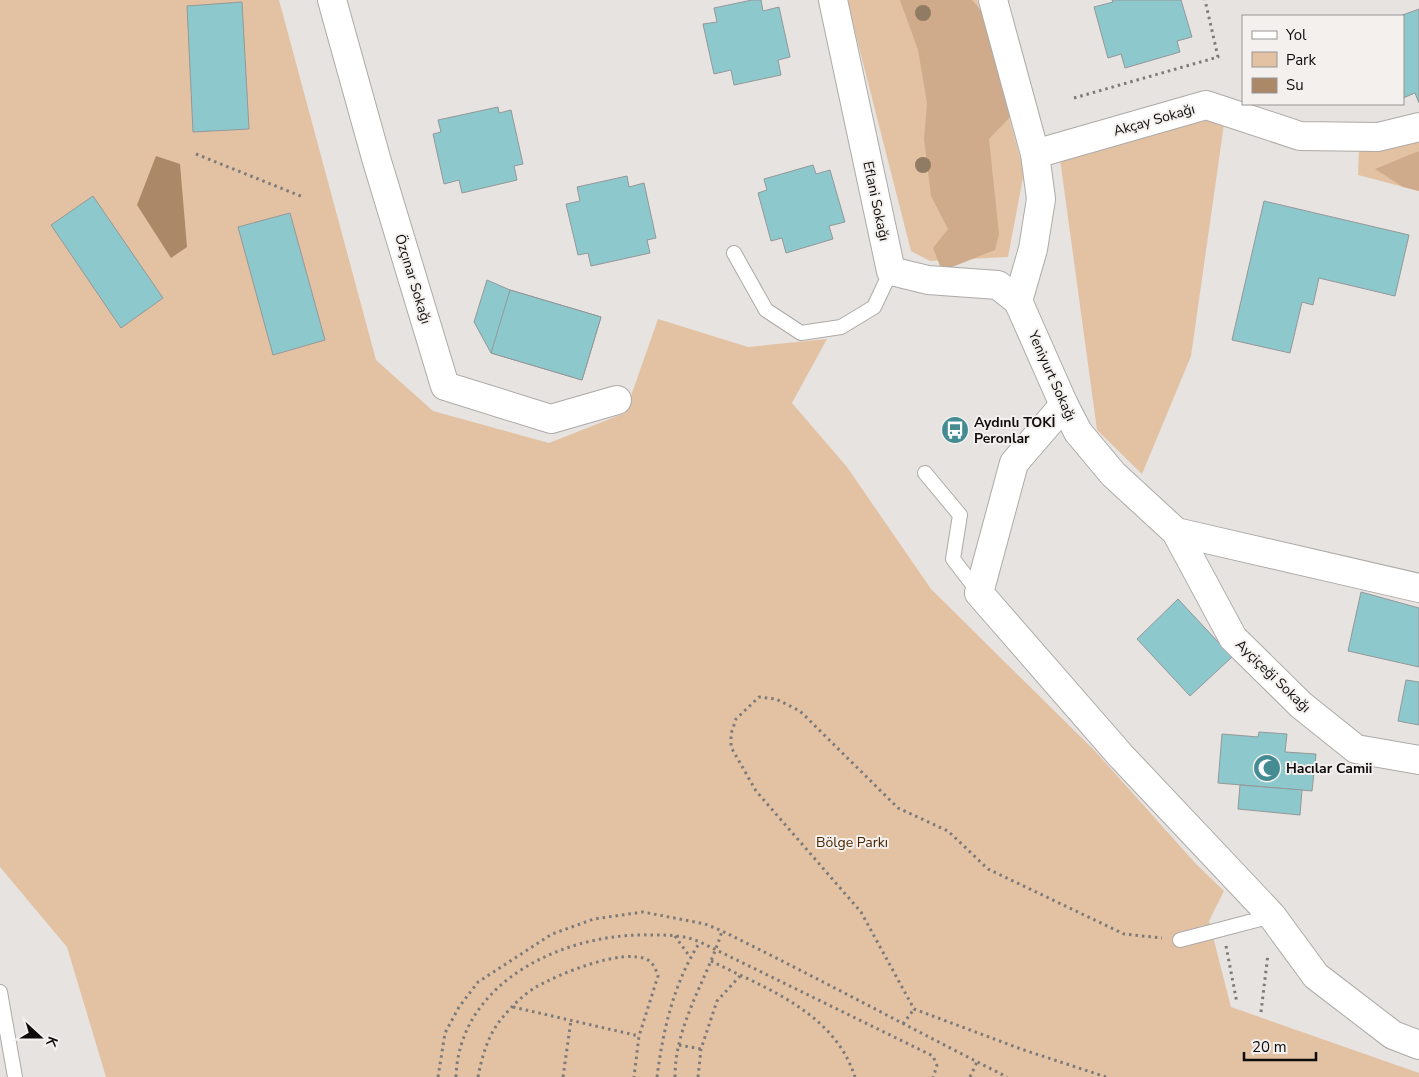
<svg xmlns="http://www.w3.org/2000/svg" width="1419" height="1077" viewBox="0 0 1419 1077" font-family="'Nunito Sans',sans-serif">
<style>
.green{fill:#e3c2a4}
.forest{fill:#cfab8b}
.water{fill:#aa8868}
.building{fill:#8dc8cd;stroke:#949898}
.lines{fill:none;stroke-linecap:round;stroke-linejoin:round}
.service-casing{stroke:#adaaa8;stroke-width:16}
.minor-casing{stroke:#adaaa8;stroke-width:30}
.tertiary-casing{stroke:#adaaa8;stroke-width:30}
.path{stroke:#7d7b79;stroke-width:3;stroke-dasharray:2.5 4;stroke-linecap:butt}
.service{stroke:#fff;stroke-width:14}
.minor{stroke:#fff;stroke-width:28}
.tertiary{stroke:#fff;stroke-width:28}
.tree{fill:#907b65}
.labels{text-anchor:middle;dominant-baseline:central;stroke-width:4;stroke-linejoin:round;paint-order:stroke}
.street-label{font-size:14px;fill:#0d0c0b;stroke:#f3f0ee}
.poi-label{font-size:14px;font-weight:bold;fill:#0d0c0b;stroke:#f3f0ee;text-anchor:start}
.park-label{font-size:14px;fill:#492600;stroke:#f3f0ee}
</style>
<rect width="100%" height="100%" fill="#e6e3e0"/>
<g class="green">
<polygon points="0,0 279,0 376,360 433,411 549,443 625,413 658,319 748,347 827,339 792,403 847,467 931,589 1095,751 1196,864 1224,891 1209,921 1231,1007 1419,1073 1419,1077 106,1077 67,947 0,867"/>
<polygon points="847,0 977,0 1024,172 1008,257 930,261 911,251"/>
<polygon points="1203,116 1224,124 1191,356 1142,474 1097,430 1060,159"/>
<polygon points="1419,141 1419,191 1358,175 1359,149 1377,151"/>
</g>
<g class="forest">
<polygon points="900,0 972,0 984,14 1014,113 989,139 999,234 995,250 942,271 933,248 948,229 931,196 924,139 927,103 918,50"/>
<polygon points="1419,151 1419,191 1403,187 1375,169"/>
</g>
<polygon class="water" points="156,156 180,164 187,247 171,258 137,205"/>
<g class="building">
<polygon points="752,0 761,0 763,11 779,7 790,57 778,60 781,75 734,85 731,70 714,74 703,24 717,22 714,8"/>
<polygon points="1112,0 1181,0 1192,37 1177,41 1180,52 1125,68 1121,54 1108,58 1094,7 1113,2"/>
<polygon points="242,2 249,129 193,132 187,6"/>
<polygon points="1419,9 1419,103 1415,93 1403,98 1403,16 1400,16"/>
<polygon points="498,107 499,113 511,110 523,164 514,166 517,180 462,193 459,180 444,184 433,134 441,132 438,120"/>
<polygon points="813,165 816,174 830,170 845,222 829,226 833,239 786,253 782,238 771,241 758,193 767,190 764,179"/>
<polygon points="627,176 629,187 644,183 656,238 647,240 650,253 591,266 588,253 578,255 566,204 580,201 577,187"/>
<polygon points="93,196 163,298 121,328 51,225"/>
<polygon points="1264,201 1409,235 1395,296 1319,278 1313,305 1302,302 1290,353 1232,340"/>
<polygon points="290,213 325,340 273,355 238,227"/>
<polygon points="487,280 510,290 601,317 582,380 491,353 474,322"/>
<polygon points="510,290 601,317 582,380 491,353"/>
<polygon points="1361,592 1419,608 1419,667 1348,651"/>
<polygon points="1178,599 1232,657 1190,696 1137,639"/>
<polygon points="1406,680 1419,682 1419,725 1398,721"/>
<polygon points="1259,732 1287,734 1285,752 1316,754 1312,791 1218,783 1222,734 1258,737"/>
<polygon points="1240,785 1302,790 1300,815 1238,809"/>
</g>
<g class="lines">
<g class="service-casing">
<g id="service">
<polyline points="734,253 766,310 801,333 841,327 874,307 891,271"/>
<polyline points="925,473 960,515 953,559 979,593"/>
<polyline points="1180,940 1272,916"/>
<polyline points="0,992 15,1077"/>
</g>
</g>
<g class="minor-casing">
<g id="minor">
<polyline points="332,0 376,158 445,386 551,419 617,400"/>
<polyline points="833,0 891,271 928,280 998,285 1018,301"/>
<polyline points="1035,154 1206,105 1300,136 1378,137 1419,127"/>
<polyline points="1064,405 1014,463 979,593 1121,756 1272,916 1316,976 1393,1035 1419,1045"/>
<polyline points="1176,532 1233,638 1301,705 1356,749 1419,760"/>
</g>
</g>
<g class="tertiary-casing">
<polyline id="tertiary" points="993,0 1035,154 1041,199 1033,249 1018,301 1064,405 1078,432 1113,474 1176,532 1419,588"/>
</g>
<g class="path">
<polyline points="1074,98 1218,57 1205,0"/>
<polyline points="196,154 303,197"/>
<polyline points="675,936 690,957"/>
<polyline points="1226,946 1237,1003"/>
<path d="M711 961C767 989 834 1012 855 1077"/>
<polyline points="513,1007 639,1036"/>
<polyline points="1261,1012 1268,954"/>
<polyline points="903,1024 914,1009"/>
<polyline points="679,1045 701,1049"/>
<path d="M438 1077 445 1033 459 1007 478 982 552 934 594 919 643 912 705 924 722 931C818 978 912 1029 1007 1077"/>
<path d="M456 1077C459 980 567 932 652 935 669 935 684 935 700 942L933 1056 937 1066 933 1077"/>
<path d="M478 1077C482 1056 488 1035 502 1018 511 1007 524 994 536 987 559 974 623 947 648 960 654 964 656 970 658 976L639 1036 634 1077"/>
<polyline points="563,1077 571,1020"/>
<path d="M657 1077C663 1030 674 982 700 942"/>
<path d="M675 1077C675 1024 707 980 722 931"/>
<polyline points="698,1077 701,1049 717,1001 740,976"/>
<polyline points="970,1077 977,1062"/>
<polyline points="1106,1077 1021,1049 914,1009 861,912 756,791 731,747 731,734 736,719 759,697 776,699 800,711 898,808 948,831 988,869 1124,934 1162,938"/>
</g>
<use href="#service" class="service"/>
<use href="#minor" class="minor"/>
<use href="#tertiary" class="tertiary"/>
</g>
<g class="tree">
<circle cx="923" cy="13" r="8"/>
<circle cx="923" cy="165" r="8"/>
</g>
<defs>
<g id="bus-disc" transform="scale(1.4375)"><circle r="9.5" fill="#448c92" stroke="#f3f0ee"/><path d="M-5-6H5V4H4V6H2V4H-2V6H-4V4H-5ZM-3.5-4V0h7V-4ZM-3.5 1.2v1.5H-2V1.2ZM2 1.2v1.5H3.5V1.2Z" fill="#fff"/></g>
<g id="mosque-disc" transform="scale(1.4375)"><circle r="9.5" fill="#448c92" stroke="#f3f0ee"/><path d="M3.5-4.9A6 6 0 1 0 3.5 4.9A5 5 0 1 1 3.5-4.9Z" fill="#fff"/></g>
</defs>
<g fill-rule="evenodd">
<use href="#bus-disc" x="955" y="430"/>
<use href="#mosque-disc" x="1267" y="768"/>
</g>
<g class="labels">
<g class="street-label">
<text transform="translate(1154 120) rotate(-16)">Akçay Sokağı</text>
<text transform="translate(876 201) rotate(78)">Eflani Sokağı</text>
<text transform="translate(413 279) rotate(73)">Özçınar Sokağı</text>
<text transform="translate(1052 376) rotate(66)">Yeniyurt Sokağı</text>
<text transform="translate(1273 676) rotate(44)">Ayçiçeği Sokağı</text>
</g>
<g class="poi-label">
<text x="974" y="422">Aydınlı TOKİ<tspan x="974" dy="16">Peronlar</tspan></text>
<text x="1286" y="768">Hacılar Camii</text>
</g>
<g class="park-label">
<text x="852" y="842">Bölge Parkı</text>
</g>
</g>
<rect x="1242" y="15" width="162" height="90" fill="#f3f0ee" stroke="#979593"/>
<rect x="1252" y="31" width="25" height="8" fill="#ffffff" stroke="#979593"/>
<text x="1286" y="40" font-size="15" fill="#0d0c0b">Yol</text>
<rect x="1252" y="52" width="25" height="15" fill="#e3c2a4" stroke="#979593"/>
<text x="1286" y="65" font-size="15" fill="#0d0c0b">Park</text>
<rect x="1252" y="78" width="25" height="15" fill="#aa8868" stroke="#979593"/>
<text x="1286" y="90" font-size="15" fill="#0d0c0b">Su</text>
<g transform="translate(40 1037) rotate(111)" stroke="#f3f0ee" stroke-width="4" paint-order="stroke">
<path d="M0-4L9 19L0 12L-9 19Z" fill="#0d0c0b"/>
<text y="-8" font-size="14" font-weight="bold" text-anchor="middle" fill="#0d0c0b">K</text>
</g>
<path d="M1244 1052v8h72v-8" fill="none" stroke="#0d0c0b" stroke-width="2.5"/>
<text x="1252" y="1052" font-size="15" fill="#0d0c0b" stroke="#f3f0ee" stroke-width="4" paint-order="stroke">20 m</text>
</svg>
